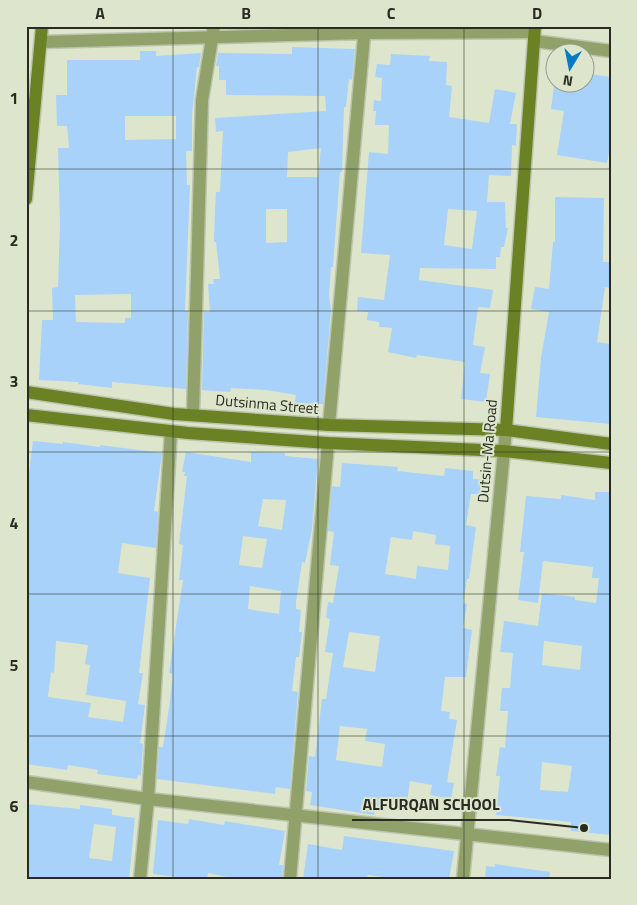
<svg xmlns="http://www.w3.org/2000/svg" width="637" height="905" viewBox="0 0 637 905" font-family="'Titillium Web',sans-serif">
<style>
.building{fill:#a8d2f9;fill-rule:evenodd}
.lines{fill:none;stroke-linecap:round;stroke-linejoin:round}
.street-casing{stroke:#bcc4ad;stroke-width:15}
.secondary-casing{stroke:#bcc4ad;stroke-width:15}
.street{stroke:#90a26a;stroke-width:12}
.secondary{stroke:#6a8124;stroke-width:12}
.grid{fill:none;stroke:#282b21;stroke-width:1;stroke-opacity:0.55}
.labels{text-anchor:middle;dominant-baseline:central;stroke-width:4;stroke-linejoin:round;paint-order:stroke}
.street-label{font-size:15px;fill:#282b21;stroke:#dde6cc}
.leader{fill:none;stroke:#282b21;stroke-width:2}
.callout-dot{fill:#282b21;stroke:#dde6cc;stroke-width:2}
.callout-label{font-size:16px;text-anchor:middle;font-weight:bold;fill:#282b21;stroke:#dde6cc;stroke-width:4;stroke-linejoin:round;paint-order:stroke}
.neatline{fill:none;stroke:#282b21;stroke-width:2}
.grid-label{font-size:16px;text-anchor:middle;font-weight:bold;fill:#282b21}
</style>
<rect width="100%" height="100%" fill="#dde6cc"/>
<g class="building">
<path d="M292 47 355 49 352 80 349 79 346 107H344L342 172H340L333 267H331L329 296 331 310 323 404 295 403 296 395 266 390 231 388 230 392 202 390 204 312H210L208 284H214L213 279H220L216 242H214L215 209 216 192H220L223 131 216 132 215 118 326 111 325 96 226 95V80H219V66H216L218 53 292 54ZM321 148 318 177H287L288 152ZM266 209H287V242L266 243Z"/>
<path d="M140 51H156V56L201 53 199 67H197L192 115V151H186L187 185H190L185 311H188L186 389 112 382V388L78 384V382L39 380 42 320H53L52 288 58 287 60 224 58 148H69L67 126H57L56 95H67V60H140ZM125 116H176V139L125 140ZM131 294V318H125V323L76 322 75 295Z"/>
<path d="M391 54 430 56 429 61 447 62 446 85 452 86 449 117 489 123 495 89 516 93 510 124H517L516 146 512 145 511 176 489 175 487 202H505L506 228H508L504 247H501L500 257H496V269L420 268 419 280 493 290 490 308 478 307 473 345 485 347 480 373 490 374 486 402 461 399 465 362 417 355 416 358 388 352 392 328 379 327V322L367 320 368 312 357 311 358 297 384 300 390 255 361 253 369 152 388 154 389 125H375L376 111H373L374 100 381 101 382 78 375 77 377 64 390 65ZM448 209 477 211 472 249 444 245Z"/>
<polygon points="584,73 611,77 611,143 607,163 557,155 564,111 551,109 554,87 565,88 566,82 584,82"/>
<polygon points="555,197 604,198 603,262 611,262 611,288 605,287 597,342 611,344 610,424 536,417 541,358 549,312 531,309 535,287 549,289 553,242 555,242"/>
<path d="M33 441 63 444V442L100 447V445L162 453 154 511 158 512 156 548 122 543 118 573 150 578 139 673H143L138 704 145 705 140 743 143 744 141 776 138 775 137 779 97 774 98 770 68 765 67 770 26 764V498ZM56 641 88 645 85 664 90 665 86 695 126 701 123 722 88 717 91 703 48 697 51 672 54 673Z"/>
<path d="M186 452 251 462V452L285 453V456L318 459 312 529 305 563 302 562 296 602V609L301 610 299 632H302L299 657H296L292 691 298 692 290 789 276 787 275 794 157 779 159 747H163L169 708 173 674 169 673 183 580H179L183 545 179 544 187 476H184L185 472H182ZM263 499 286 500 282 530 258 526ZM243 536 267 539 262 568 239 565ZM250 586 281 591 279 614 248 609Z"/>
<path d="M342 463 398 467 397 471 444 476 445 468 473 471V479L484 480 483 494H471L466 525 476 527 469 579H467L463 603 467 604 463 628 472 630 466 677H445L441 711 450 712 449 719 457 720 447 782 454 783 451 799 430 795 432 785 410 781 406 810 375 807 374 815 310 805 312 792 306 791 309 756 315 757 322 699H326L333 653 325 652 330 619 326 618 328 602 333 603 339 566 330 565 334 532 328 531 332 486 340 487ZM413 531 436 535 435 544 450 546 448 570 417 566 416 579 385 574 391 537 412 540ZM349 632 380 636 375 672 343 667ZM340 726 367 729 365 741 385 744 382 767 336 760Z"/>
<path d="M595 492H611V835L571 831V822L496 815 500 776H496L500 747 505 748 508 711H500L502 688H510L513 653 500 652 504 621 538 626 542 593 575 597V600L596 603 599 578H592L593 567 543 561 538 603 518 600 524 552H520L526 496 561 499V495L595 500ZM544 641 582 646 580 670 542 665ZM542 762 572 766 568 792 540 790Z"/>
<path d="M26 804 80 809V805L112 809V815L135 818 129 879H26ZM94 824 116 827 112 861 89 858Z"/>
<polygon points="189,819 224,825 225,821 285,831 279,865 283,865 282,879 236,879 208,873 207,879 175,879 175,877 153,874 158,820 188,824"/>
<polygon points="344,836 454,851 449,879 398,879 368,875 366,879 303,879 308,844 342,850"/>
<polygon points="495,864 550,872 549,879 485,879 486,866 495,867"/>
</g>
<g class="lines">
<g class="street-casing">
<g id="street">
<polyline points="534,41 611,51"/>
<polyline points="41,42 365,33 534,32"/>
<polyline points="193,414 202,100 214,26"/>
<polyline points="329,425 365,26"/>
<polyline points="26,782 148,799 611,850"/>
<polyline points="140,879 148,799 171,431"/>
<polyline points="290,879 328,443"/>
<polyline points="463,879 506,430"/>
</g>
</g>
<g class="secondary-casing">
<g id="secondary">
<polyline points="26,199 42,26"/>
<polyline points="26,392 174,414 329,425 506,430 611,444"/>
<polyline points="26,415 188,433 328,443 503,451 611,463"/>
<polyline points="506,430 535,26"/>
</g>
</g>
<use href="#street" class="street"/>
<use href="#secondary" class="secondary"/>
</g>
<path class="grid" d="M173 26V879M318 26V879M464 26V879M26 169H611M26 311H611M26 452H611M26 594H611M26 736H611"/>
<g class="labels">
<g class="street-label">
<text transform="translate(267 404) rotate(5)">Dutsinma Street</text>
<text transform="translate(487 451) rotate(-85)">Dutsin-Ma Road</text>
</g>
</g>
<path class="leader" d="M584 828L509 820H352"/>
<circle class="callout-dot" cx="584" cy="828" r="5"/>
<g class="callout-label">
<text x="431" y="810">ALFURQAN SCHOOL</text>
</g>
<rect width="637" height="905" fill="none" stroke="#dde6cc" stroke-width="55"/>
<g transform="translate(570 68) rotate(190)"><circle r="24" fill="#dde6cc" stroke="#959b88"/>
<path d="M0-4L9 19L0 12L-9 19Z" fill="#067bc5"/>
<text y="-8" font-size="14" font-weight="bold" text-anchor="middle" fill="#282b21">N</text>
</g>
<rect x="28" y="28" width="582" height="850" class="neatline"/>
<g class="grid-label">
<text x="100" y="19">A</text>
<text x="246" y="19">B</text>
<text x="391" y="19">C</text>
<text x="537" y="19">D</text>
<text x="14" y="104">1</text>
<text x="14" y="246">2</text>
<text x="14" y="387">3</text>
<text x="14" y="529">4</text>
<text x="14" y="671">5</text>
<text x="14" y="812">6</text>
</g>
</svg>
